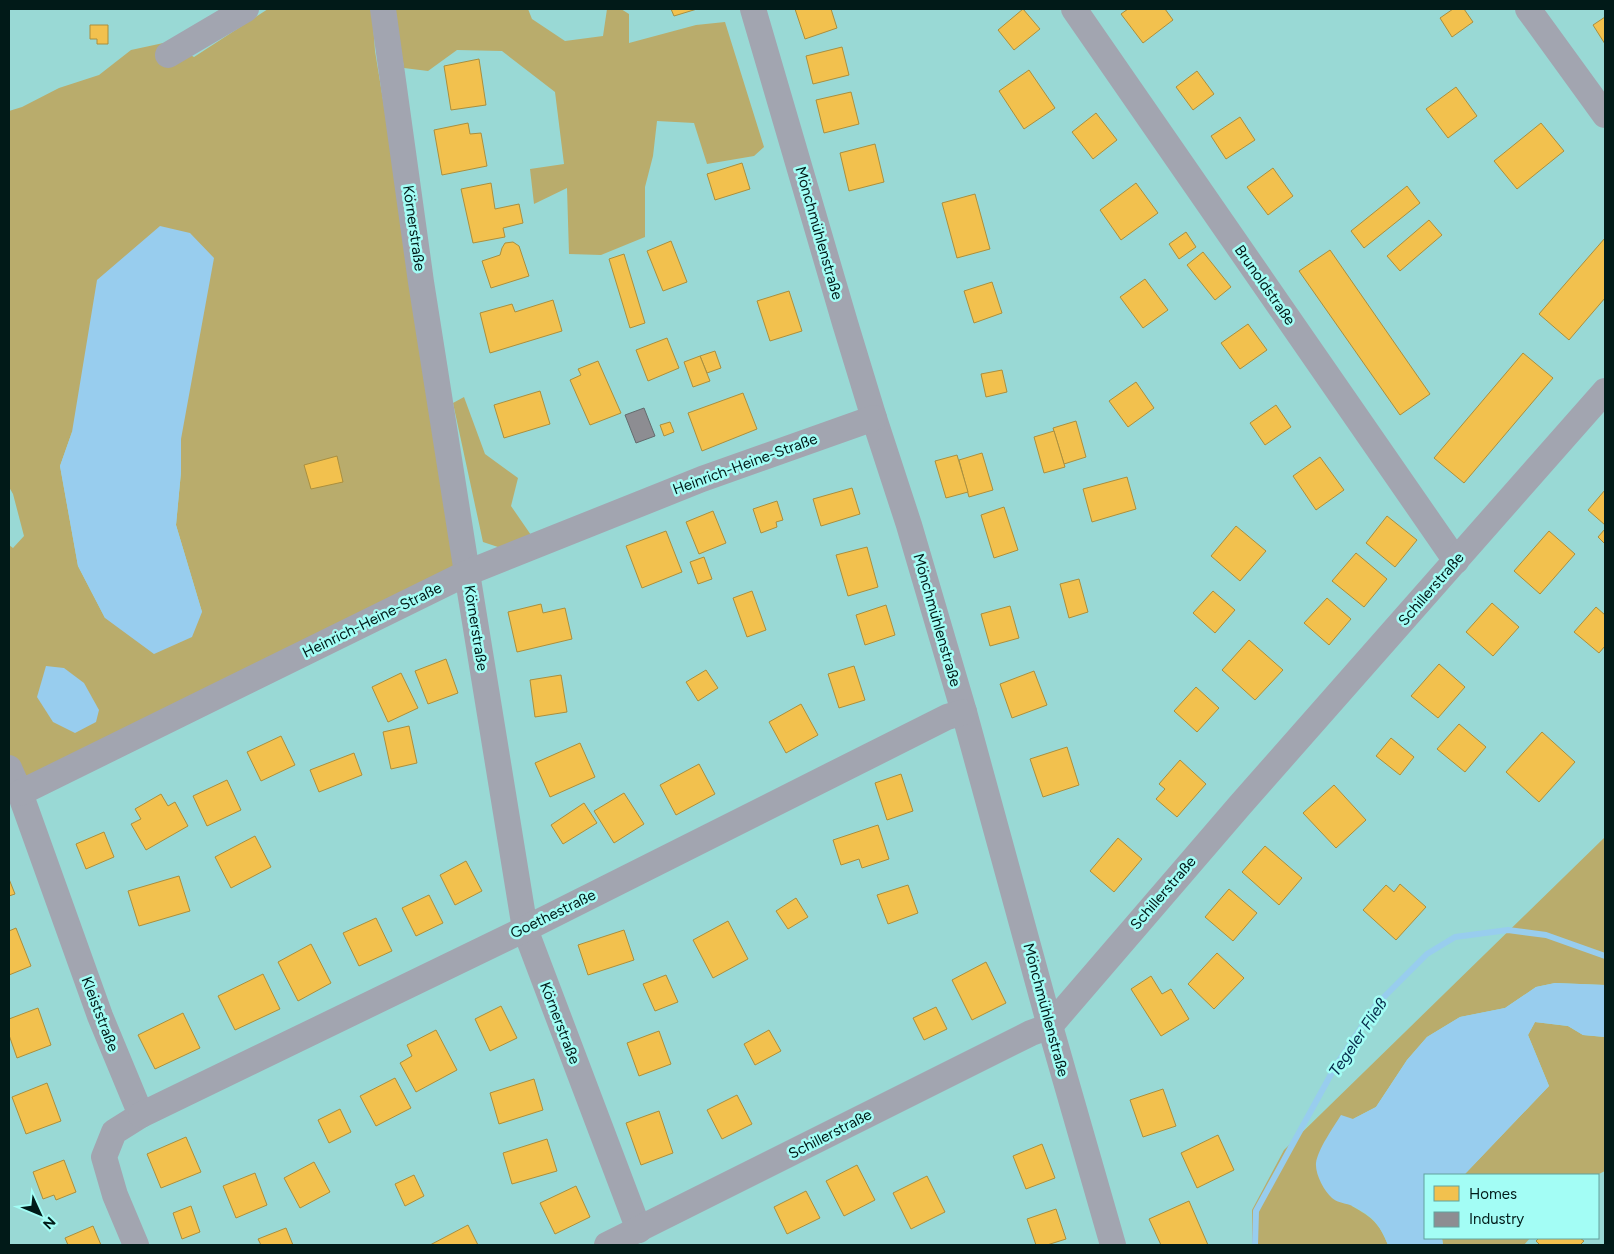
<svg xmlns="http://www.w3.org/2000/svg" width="1614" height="1254" viewBox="0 0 1614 1254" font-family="Figtree,sans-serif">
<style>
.forest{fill:#b9ac6c;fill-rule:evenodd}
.water{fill:#98cdee}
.homes{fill:#f2c14e;stroke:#aa8f3e}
.industry{fill:#8d8d92;stroke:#636a6d}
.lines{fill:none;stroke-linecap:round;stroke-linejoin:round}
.stream{stroke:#98cdee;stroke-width:6}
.minor{stroke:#a2a5b0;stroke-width:26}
.labels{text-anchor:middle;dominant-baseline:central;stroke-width:5;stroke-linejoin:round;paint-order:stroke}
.street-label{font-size:15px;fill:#011a18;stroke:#a3fdf5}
.water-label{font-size:16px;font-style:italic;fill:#052a4a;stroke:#a3fdf5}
</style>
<rect width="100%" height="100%" fill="#99d9d5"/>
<g class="forest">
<path d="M268 9H372L375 51 460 570 29 778 9 761V545L13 548 24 536 13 494 9 487V111L22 107 59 88 99 75 131 50 168 42 194 57ZM72 432 181 439V472L176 525 202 612 105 618 78 566 60 466Z"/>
<polygon points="394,9 528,9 532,19 565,41 603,36 607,9 621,9 629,14 629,43 696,25 725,22 764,147 754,156 707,164 694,123 657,121 653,156 645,187 645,237 601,255 569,254 567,188 534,204 530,169 564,164 555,92 502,51 457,50 428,71 404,68"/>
<polygon points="464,397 485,454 518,478 511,506 531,535 504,549 483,542 453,403"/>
<path d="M1605 837V985L1555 983 1536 987 1505 1008 1460 1017 1427 1037 1407 1060 1376 1107 1353 1119 1352 1206C1373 1218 1379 1223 1388 1245H1252V1210L1284 1150Z"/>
<polygon points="1535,1022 1568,1026 1583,1035 1605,1037 1605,1171 1597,1175 1464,1175 1549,1086 1528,1035"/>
<polygon points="1442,1238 1530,1238 1524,1245 1443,1245"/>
</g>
<g class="water">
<polygon points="160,226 190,233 214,258 181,439 181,472 176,525 202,612 192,637 154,654 105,618 78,566 60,466 72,432 97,280"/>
<polygon points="46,666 64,668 84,683 99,710 96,722 75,733 53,722 37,697"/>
<path d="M1555 983 1605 985V1037L1583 1035 1568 1026 1535 1022 1528 1035 1549 1086 1464 1175H1425V1238H1442L1443 1245H1388C1380 1224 1371 1214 1350 1205 1344 1203 1336 1202 1332 1198 1324 1191 1315 1174 1316 1163 1318 1149 1333 1128 1341 1115L1353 1119 1376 1107 1407 1060 1427 1037 1460 1017 1505 1008 1536 987Z"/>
</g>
<g class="homes">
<polygon points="671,9 697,9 674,16"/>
<polygon points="795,9 831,9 837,28 805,39"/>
<polygon points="1023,9 1040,29 1014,50 998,30"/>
<polygon points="1128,9 1165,9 1173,20 1143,43 1121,14"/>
<polygon points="1453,9 1464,9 1473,22 1452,37 1440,18"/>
<polygon points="1605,17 1605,44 1593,25"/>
<polygon points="90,25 108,25 108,44 97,44 97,39 90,39"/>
<polygon points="842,47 849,75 813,84 806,56"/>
<polygon points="479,59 486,105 451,110 444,66"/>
<polygon points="1029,70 1055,108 1024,129 999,91"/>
<polygon points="1197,71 1214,94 1193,110 1176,87"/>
<polygon points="1456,87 1477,116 1448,138 1426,109"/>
<polygon points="851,92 859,124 824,133 816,100"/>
<polygon points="1096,113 1117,140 1093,159 1072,132"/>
<polygon points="1240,117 1255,140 1226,159 1211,136"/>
<polygon points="468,123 470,134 481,133 487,166 442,175 434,130"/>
<polygon points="1541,123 1564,151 1517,189 1494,161"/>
<polygon points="875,144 884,182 849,191 840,153"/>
<polygon points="742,163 750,189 715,200 707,174"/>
<polygon points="1273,168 1293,196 1268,215 1247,187"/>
<polygon points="491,183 495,209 519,204 523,223 503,228 505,237 473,243 461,189"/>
<polygon points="1136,183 1158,213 1121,240 1100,210"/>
<polygon points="1407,186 1420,203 1364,248 1351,231"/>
<polygon points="975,194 990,249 957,258 942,203"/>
<polygon points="1429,220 1442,235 1400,271 1387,256"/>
<polygon points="1186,232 1196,247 1179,259 1169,244"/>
<polygon points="1605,238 1605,298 1569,340 1539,314"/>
<polygon points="671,241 687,282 663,291 647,251"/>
<polygon points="513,242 519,246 529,276 491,288 482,261 500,255 502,248 505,243"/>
<polygon points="1330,250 1430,394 1400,415 1299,271"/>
<polygon points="1203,252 1231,287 1215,300 1187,265"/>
<polygon points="624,254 645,323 630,328 609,259"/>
<polygon points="1145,279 1168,310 1143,328 1120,297"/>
<polygon points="992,282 1002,313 974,323 964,291"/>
<polygon points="789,291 802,331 770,341 757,301"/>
<polygon points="553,300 562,331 490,353 480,313 512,304 515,312"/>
<polygon points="1248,324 1267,350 1240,369 1221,343"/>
<polygon points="667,338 679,368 648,381 636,350"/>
<polygon points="715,351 721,368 707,373 700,356"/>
<polygon points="1523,353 1553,378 1464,483 1434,458"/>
<polygon points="700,356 710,381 693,387 684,362"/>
<polygon points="598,361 621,413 590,425 570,380 581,375 578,369"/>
<polygon points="1002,370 1007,392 986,397 981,374"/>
<polygon points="1136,382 1154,408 1128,427 1109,401"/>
<polygon points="540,391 550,424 504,438 494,405"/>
<polygon points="743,393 757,429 702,451 688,413"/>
<polygon points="1276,405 1291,427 1265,445 1250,423"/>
<polygon points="1076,421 1086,457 1064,464 1053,428"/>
<polygon points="670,422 674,432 664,436 660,425"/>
<polygon points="1054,431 1065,467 1044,473 1034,437"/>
<polygon points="982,453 993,490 969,497 959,460"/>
<polygon points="957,455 968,492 946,498 935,461"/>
<polygon points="337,456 343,482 311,489 304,465"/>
<polygon points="1320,457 1344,490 1316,510 1293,476"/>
<polygon points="1127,477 1136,509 1092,522 1083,489"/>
<polygon points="852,488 860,514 821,526 813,499"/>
<polygon points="1605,490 1605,525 1588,510"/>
<polygon points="777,501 783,520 776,522 777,527 761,533 753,509"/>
<polygon points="1004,507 1018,550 994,558 981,515"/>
<polygon points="713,511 726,543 699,554 686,522"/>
<polygon points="1387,516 1417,540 1395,567 1366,543"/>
<polygon points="1236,526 1266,551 1240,581 1211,556"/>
<polygon points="1605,529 1605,544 1598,537"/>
<polygon points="666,531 682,572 642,588 626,546"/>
<polygon points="1549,531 1575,554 1540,594 1514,571"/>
<polygon points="867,547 878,587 848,596 836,555"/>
<polygon points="1356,553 1387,579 1364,607 1332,581"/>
<polygon points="704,557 712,579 698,584 690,562"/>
<polygon points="1079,579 1088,612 1069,618 1060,584"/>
<polygon points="752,591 766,630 747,637 733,598"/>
<polygon points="1213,591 1235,610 1215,633 1193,613"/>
<polygon points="1327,598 1351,619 1329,645 1304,623"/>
<polygon points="1492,603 1519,627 1493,656 1466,632"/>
<polygon points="541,604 543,613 565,608 572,639 517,652 508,612"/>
<polygon points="886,605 895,635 865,645 856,615"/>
<polygon points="1010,606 1019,638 990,646 981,614"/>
<polygon points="1596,607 1605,615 1605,646 1599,653 1574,632"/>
<polygon points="1249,640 1283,670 1255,700 1222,670"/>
<polygon points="446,659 458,693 428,704 415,671"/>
<polygon points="1439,664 1465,687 1438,718 1411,696"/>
<polygon points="854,666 865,700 839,708 828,674"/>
<polygon points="706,670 718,688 698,701 686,682"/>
<polygon points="1034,671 1047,705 1012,718 1000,684"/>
<polygon points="401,673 418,708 388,722 372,687"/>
<polygon points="561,675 567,712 535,717 530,680"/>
<polygon points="1196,687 1219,708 1197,732 1174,711"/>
<polygon points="801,704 818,735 786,753 769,722"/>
<polygon points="1459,724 1486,747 1465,772 1437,749"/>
<polygon points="409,726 417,763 391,769 383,732"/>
<polygon points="1542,732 1575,762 1539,802 1506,772"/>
<polygon points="281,736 295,765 261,781 247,752"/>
<polygon points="1391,738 1414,757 1400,775 1376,756"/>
<polygon points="580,743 595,777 550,797 535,763"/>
<polygon points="1067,747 1079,785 1043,797 1030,759"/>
<polygon points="354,753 362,775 319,792 310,770"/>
<polygon points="1180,760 1206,784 1177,817 1156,799 1165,789 1159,784"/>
<polygon points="699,764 715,794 676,815 660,785"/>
<polygon points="901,774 913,811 887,820 875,783"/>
<polygon points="227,780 241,810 207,826 193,796"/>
<polygon points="1334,785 1366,820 1336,848 1303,813"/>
<polygon points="624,793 644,824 614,843 594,811"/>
<polygon points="161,794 168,806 175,802 188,826 146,850 131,824 141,819 135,809"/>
<polygon points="584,803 597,823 563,844 551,825"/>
<polygon points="878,825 889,859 862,868 859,859 841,865 833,840"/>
<polygon points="104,832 114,857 86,869 76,844"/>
<polygon points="255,836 271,867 231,888 215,857"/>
<polygon points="1118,838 1142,859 1114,892 1090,871"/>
<polygon points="1265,846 1302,878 1279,905 1242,872"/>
<polygon points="466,861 482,891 455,905 440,875"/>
<polygon points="179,876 190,911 139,926 128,891"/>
<polygon points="9,879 15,894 9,896"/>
<polygon points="1400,884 1426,907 1396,940 1363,910 1386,885 1394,892"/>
<polygon points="908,885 918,913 888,924 877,895"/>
<polygon points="1229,889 1257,913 1233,941 1205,917"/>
<polygon points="429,895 443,923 416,936 402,908"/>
<polygon points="796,898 808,917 788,929 776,911"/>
<polygon points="376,918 392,951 359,966 343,933"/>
<polygon points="728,921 748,959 713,978 693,940"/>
<polygon points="16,928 31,966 9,975 9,931"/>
<polygon points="624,930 634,960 588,975 578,945"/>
<polygon points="311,944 331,983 298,1001 278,962"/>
<polygon points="1217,953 1244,978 1214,1009 1188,984"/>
<polygon points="986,962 1006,1003 972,1020 952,980"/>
<polygon points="263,974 280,1009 235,1030 218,996"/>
<polygon points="666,975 678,1002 655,1011 643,984"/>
<polygon points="1151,976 1162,994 1171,989 1189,1019 1161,1036 1131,989"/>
<polygon points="501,1006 517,1038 490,1051 475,1019"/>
<polygon points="936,1007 947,1029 924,1040 913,1018"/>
<polygon points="38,1008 51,1045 17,1058 9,1035 9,1019"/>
<polygon points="183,1013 200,1048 155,1069 138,1035"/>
<polygon points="436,1030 457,1070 416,1092 400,1063 412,1056 407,1045"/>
<polygon points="769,1030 781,1051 755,1065 744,1044"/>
<polygon points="659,1031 671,1064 639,1076 627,1043"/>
<polygon points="395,1078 411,1108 376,1126 360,1096"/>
<polygon points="534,1079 543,1110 499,1124 490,1093"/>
<polygon points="47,1083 61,1121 26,1134 12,1097"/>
<polygon points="1163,1089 1176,1126 1143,1137 1130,1100"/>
<polygon points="737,1095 752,1124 722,1139 707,1110"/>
<polygon points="340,1109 351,1132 329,1143 318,1120"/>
<polygon points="659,1111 673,1153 641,1165 626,1123"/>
<polygon points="1218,1135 1234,1170 1197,1188 1181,1153"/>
<polygon points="186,1137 201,1172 161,1188 147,1154"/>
<polygon points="547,1139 557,1171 512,1184 503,1153"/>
<polygon points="1042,1144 1055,1178 1026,1189 1013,1156"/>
<polygon points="64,1160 76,1192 56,1200 54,1195 43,1199 33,1172"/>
<polygon points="314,1162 330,1192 300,1208 284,1178"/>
<polygon points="857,1165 875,1200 844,1216 826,1181"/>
<polygon points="255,1173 267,1205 236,1218 223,1186"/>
<polygon points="414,1175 424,1196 405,1206 395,1184"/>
<polygon points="927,1176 945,1212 911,1229 893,1193"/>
<polygon points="576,1186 590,1217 555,1234 540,1203"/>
<polygon points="806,1191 820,1218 787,1234 774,1207"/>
<polygon points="1189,1201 1208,1245 1161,1245 1149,1219"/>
<polygon points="191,1206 200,1232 182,1239 173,1213"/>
<polygon points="1056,1209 1066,1239 1047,1245 1036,1245 1027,1219"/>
<polygon points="468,1225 478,1245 430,1245"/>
<polygon points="93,1226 101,1245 68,1245 65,1238"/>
<polygon points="286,1228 293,1245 261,1245 258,1239"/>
<polygon points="1539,1238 1580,1238 1584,1241 1580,1245 1540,1245 1536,1241"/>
</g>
<polygon class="industry" points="644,408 655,436 636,443 625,415"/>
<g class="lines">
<polyline class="stream" points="1255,1245 1256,1211 1335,1067 1376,1005 1427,954 1455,937 1508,930 1546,935 1605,956"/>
<g class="minor">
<polyline points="383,9 421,282 467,573 525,929 639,1230"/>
<polyline points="753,9 845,323 874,418 909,525 964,712 1050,1026 1113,1245"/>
<polyline points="1074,9 1456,561"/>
<polyline points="1528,9 1605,115"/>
<polyline points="168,55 246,9"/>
<polyline points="9,768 20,793 100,1016 141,1115 114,1132 104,1157 115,1195 136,1245"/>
<polyline points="20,793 467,573 702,479 874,418"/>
<polyline points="141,1115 525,929 947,717 964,712"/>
<polyline points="607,1245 1031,1033 1050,1026 1241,804 1605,391"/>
</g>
</g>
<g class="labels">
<g class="street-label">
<text transform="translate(414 228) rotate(82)">Körnerstraße</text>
<text transform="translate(819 233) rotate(74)">Mönchmühlenstraße</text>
<text transform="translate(1265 285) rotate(55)">Brunoldstraße</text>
<text transform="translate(745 464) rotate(-20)">Heinrich-Heine-Straße</text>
<text transform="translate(1431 589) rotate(-49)">Schillerstraße</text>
<text transform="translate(372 620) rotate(-26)">Heinrich-Heine-Straße</text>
<text transform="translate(937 620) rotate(74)">Mönchmühlenstraße</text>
<text transform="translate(476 628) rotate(81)">Körnerstraße</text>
<text transform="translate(1163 893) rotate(-49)">Schillerstraße</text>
<text transform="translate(553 914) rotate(-26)">Goethestraße</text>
<text transform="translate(1046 1010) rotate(75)">Mönchmühlenstraße</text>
<text transform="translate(100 1014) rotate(69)">Kleiststraße</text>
<text transform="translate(560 1023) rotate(69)">Körnerstraße</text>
<text transform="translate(830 1134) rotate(-27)">Schillerstraße</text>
</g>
<g class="water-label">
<text transform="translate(1358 1037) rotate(-56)">Tegeler Fließ</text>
</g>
</g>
<rect width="1614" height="1254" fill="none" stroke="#011a18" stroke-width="20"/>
<rect x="1424" y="1174" width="175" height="65" fill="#a3fdf5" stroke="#62a29d"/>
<rect x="1434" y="1186" width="25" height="15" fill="#f2c14e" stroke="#62a29d"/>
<text x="1469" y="1199" font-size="15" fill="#011a18">Homes</text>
<rect x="1434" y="1212" width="25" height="15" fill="#8d8d92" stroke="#62a29d"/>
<text x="1469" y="1224" font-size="15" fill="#011a18">Industry</text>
<g transform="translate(40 1214) rotate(134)" stroke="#a3fdf5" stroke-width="4" paint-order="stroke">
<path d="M0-4L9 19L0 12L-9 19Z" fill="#011a18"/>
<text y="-8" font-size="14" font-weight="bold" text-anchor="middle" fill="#011a18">N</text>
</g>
</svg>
